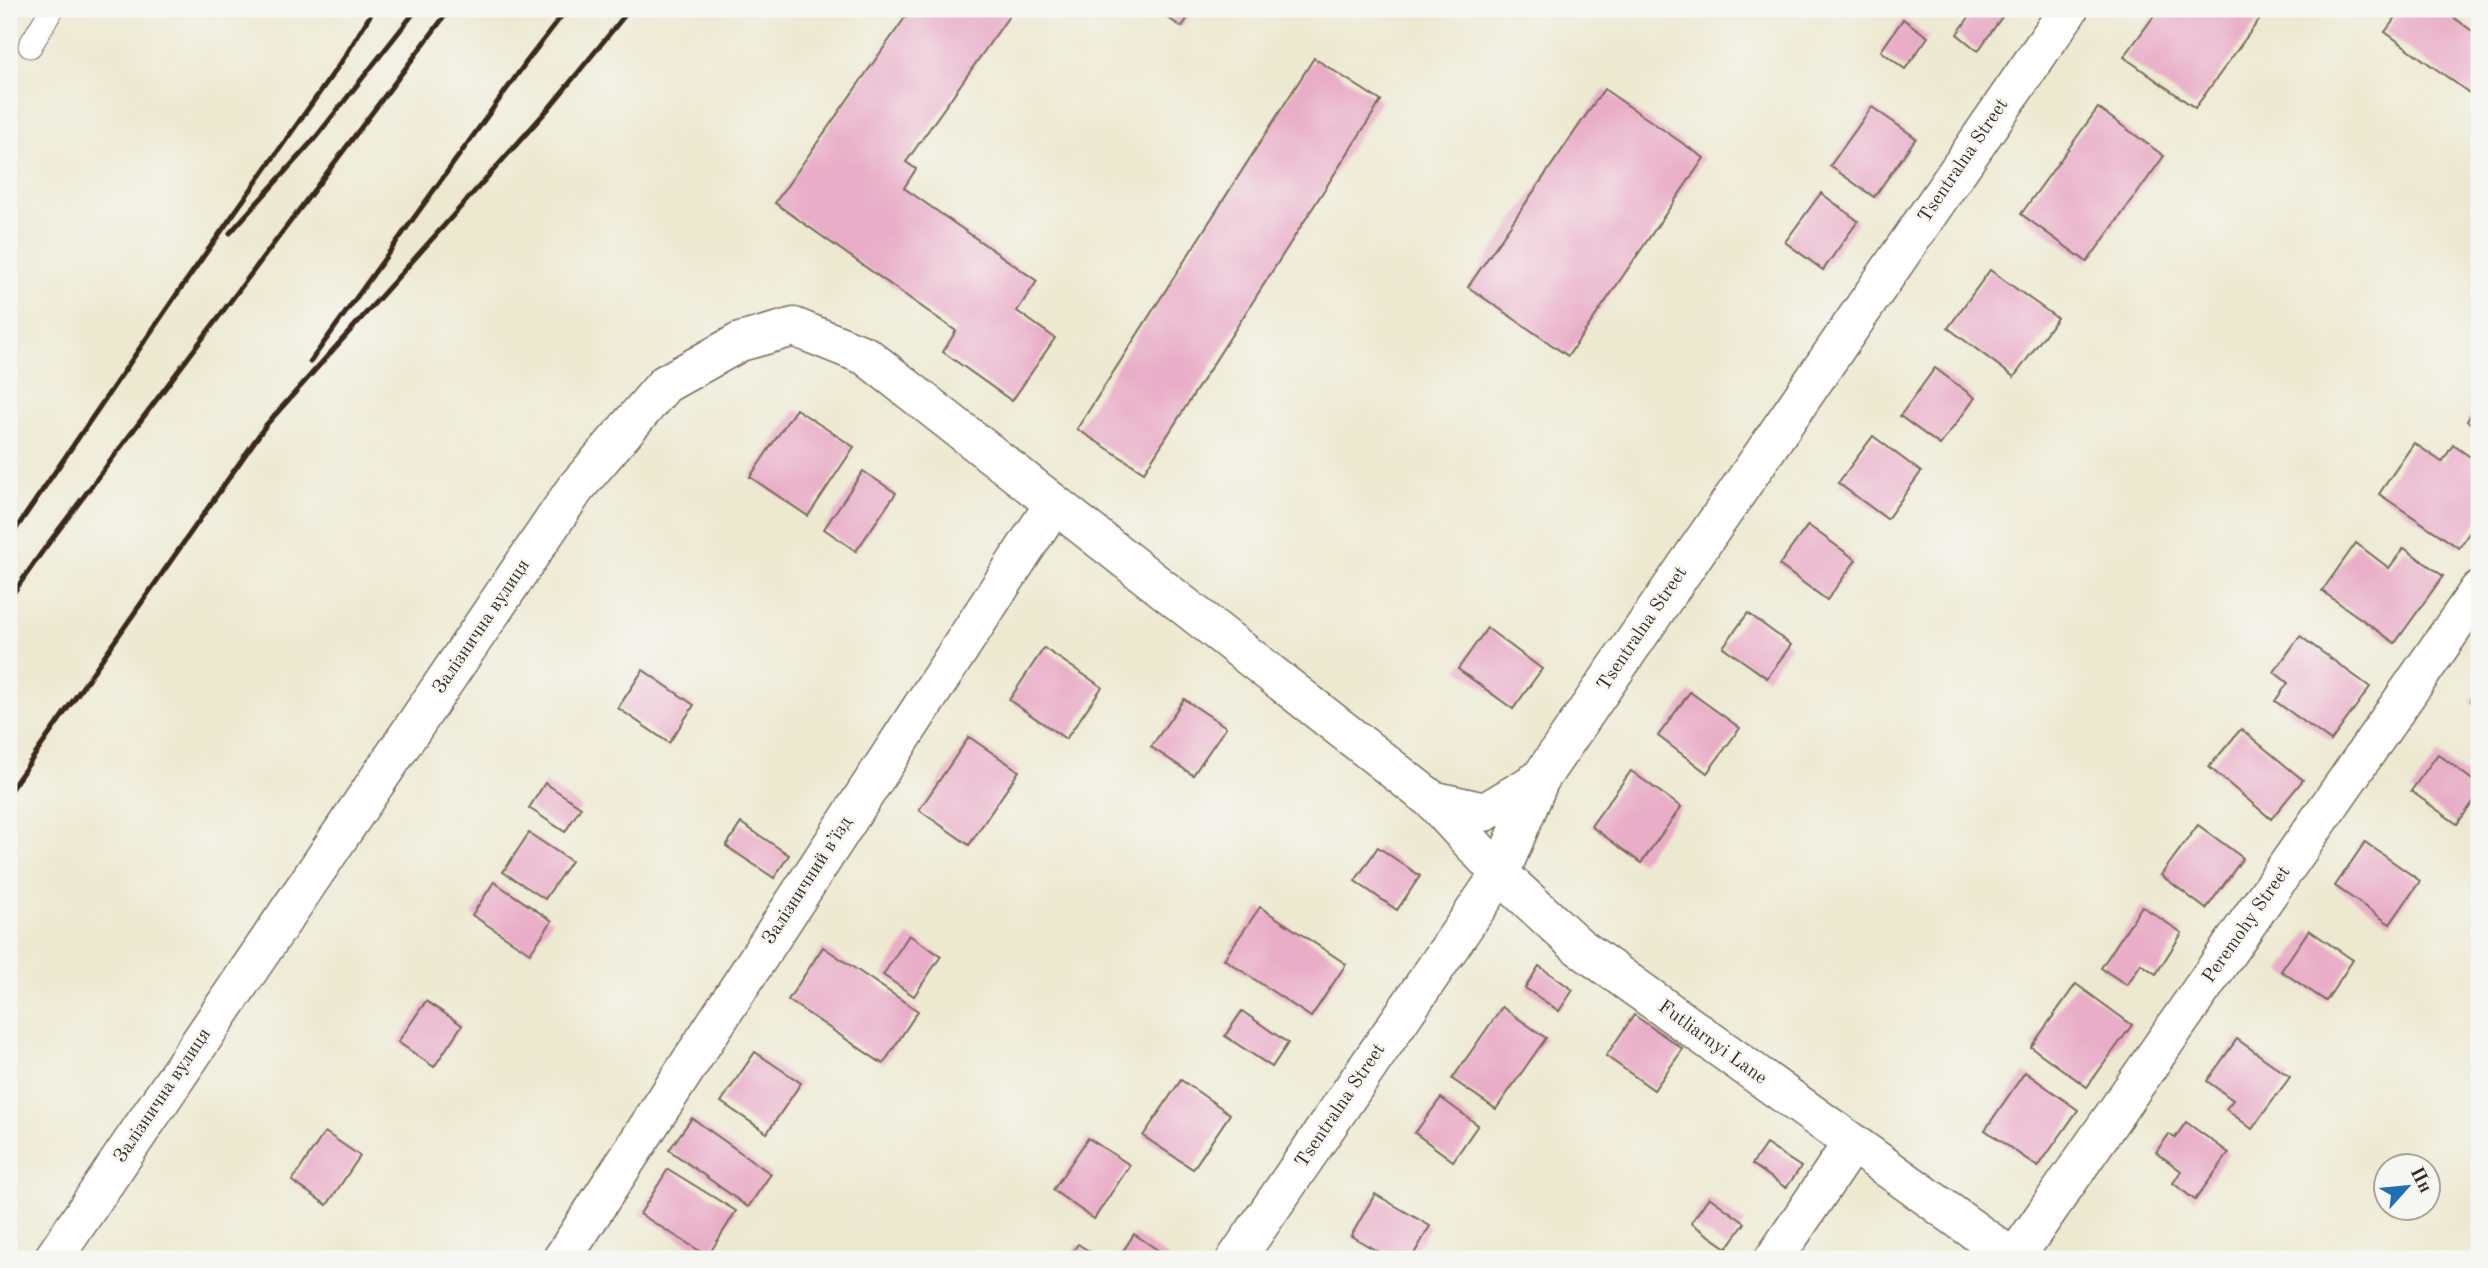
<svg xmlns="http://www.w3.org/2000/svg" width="2488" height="1268" viewBox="0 0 2488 1268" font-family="'Old Standard TT',serif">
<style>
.building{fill:#e9adc7}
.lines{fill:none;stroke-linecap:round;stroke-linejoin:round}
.lane-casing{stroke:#796d5d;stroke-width:25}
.street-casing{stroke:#796d5d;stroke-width:41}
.lane{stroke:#fff;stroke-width:23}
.street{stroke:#fff;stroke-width:38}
.rail{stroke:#3b2a1e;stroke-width:5}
.labels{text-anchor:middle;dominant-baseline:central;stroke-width:5;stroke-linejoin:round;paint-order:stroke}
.street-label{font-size:19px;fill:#3b2a1e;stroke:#f6f6f2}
</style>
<rect width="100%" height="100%" fill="#f6f6f2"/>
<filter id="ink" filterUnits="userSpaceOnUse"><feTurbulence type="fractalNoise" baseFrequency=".0143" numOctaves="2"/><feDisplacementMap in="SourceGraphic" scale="14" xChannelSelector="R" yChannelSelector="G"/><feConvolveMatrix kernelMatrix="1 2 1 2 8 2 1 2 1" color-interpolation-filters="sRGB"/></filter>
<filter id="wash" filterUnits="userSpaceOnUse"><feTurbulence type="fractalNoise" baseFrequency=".00686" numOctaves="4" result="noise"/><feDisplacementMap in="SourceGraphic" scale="28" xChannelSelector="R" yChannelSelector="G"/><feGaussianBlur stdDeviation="1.57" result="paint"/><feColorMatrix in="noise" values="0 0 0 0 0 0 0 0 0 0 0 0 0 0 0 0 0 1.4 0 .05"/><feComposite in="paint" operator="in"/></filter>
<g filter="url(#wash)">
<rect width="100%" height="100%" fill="#ede9d1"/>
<g id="blocks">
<g class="building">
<polygon points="911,9 1014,9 906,162 916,169 904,188 1037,281 1017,311 1055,338 1012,401 943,352 956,331 775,203"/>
<polygon points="1154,9 1193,9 1182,27"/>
<polygon points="1975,9 2004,9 2006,11 1978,51 1957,34"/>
<polygon points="2159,9 2267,9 2195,108 2124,57"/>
<polygon points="2402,9 2442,9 2479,36 2479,100 2385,32"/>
<polygon points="1903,19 1928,37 1905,69 1881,51"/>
<polygon points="1314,58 1381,101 1144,472 1077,429"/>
<polygon points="1604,89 1704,158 1568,356 1468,287"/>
<polygon points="1872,107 1916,138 1874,197 1830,166"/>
<polygon points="2098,108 2164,156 2087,262 2021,214"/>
<polygon points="1821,193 1858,221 1823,270 1785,242"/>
<polygon points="1990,270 2057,318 2014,377 1948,328"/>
<polygon points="1935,368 1975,398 1940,445 1900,416"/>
<polygon points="2479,402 2479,429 2467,421"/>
<polygon points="796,409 854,447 808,516 750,477"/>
<polygon points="1873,436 1921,472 1887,519 1838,483"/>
<polygon points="2414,443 2442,462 2453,445 2479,463 2479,518 2459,548 2379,494"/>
<polygon points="863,471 896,493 856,551 824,529"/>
<polygon points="1808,525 1856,560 1827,600 1779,565"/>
<polygon points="2356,543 2389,568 2404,548 2443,576 2395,643 2322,591"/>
<polygon points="1748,613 1791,645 1767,678 1723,647"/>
<polygon points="1487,628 1542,669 1513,709 1458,669"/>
<polygon points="2300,636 2370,687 2331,741 2275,701 2288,683 2274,672"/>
<polygon points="1044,648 1102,687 1066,739 1009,700"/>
<polygon points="643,670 694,705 669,743 618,708"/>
<polygon points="2479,689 2479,708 2470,701"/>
<polygon points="1690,692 1740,728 1707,773 1658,736"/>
<polygon points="1184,699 1226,727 1193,775 1151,747"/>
<polygon points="2241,729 2303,780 2271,819 2209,767"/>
<polygon points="969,737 1019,771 969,845 919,810"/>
<polygon points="2438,754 2479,785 2479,794 2457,824 2411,791"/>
<polygon points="1631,771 1681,807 1641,863 1591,826"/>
<polygon points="545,783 581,807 565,832 529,808"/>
<polygon points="741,823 789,855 774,878 726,846"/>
<polygon points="2198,825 2243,858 2206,909 2161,875"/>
<polygon points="529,833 571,861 545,899 503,872"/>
<polygon points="2365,842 2420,881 2390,924 2335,886"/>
<polygon points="1378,847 1420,876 1397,910 1355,881"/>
<polygon points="494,882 552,921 530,953 472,915"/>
<polygon points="2142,906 2182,933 2156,974 2141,964 2127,985 2101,968"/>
<polygon points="1260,907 1346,964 1311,1017 1224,959"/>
<polygon points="2309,930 2353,960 2326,1001 2281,971"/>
<polygon points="909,935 941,956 914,996 883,975"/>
<polygon points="823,947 918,1011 883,1064 788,1000"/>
<polygon points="1539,966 1573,990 1559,1011 1525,988"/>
<polygon points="2076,984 2132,1025 2087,1087 2031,1047"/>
<polygon points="426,1001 462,1025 434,1067 398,1042"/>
<polygon points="1502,1007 1546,1038 1496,1109 1452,1079"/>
<polygon points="1242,1011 1288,1043 1272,1067 1225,1036"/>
<polygon points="1634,1015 1683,1049 1654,1090 1606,1056"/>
<polygon points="2237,1039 2290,1077 2252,1129 2226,1109 2233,1100 2207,1081"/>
<polygon points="755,1052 801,1083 767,1133 721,1102"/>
<polygon points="2025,1072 2078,1110 2038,1167 1985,1130"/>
<polygon points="1181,1080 1230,1114 1193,1169 1143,1136"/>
<polygon points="1441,1098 1478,1125 1453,1161 1415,1133"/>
<polygon points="692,1118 771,1174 748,1207 669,1150"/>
<polygon points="2186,1122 2229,1153 2195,1200 2173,1183 2181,1171 2156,1152 2169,1134 2175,1138"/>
<polygon points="325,1132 360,1156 327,1205 292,1181"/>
<polygon points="1088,1138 1130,1165 1094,1219 1053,1190"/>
<polygon points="1766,1144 1801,1167 1786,1188 1752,1164"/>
<polygon points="668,1169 736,1211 708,1256 640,1214"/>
<polygon points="1375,1194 1430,1226 1411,1259 1391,1259 1351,1236"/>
<polygon points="1709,1197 1745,1223 1727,1248 1691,1223"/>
<polygon points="1134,1234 1171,1259 1118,1259"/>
<polygon points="1078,1244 1101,1259 1067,1259"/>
</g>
</g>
</g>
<g filter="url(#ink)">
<use href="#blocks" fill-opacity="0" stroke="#796d5d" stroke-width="2"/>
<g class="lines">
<g class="lane-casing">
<polyline id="lane" points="30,46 52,9"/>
</g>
<g class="street-casing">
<g id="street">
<polyline points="1432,800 1500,874 1578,946 2014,1259"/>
<polyline points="53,1259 575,489 665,384 740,342 794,327 866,356 1432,800 1485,812 1540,779"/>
<polyline points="562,1259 1054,504"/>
<polyline points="1236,1259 1500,874 1540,779 2069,9"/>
<polyline points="1774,1259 1852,1143"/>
<polyline points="2014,1259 2479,590"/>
</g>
</g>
<use href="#lane" class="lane"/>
<use href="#street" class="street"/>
<g class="rail">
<polyline points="230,233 316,137 417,9"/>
<polyline points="310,362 527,61 567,9"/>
<polyline points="9,539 179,291 344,58 374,9"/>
<polyline points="9,599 42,552 450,9"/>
<polyline points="9,792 266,425 549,108 630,9"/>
</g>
</g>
</g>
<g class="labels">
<g class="street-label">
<text transform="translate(1964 161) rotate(-56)">Tsentralna Street</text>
<text transform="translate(482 627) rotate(-56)">Залізнична вулиця</text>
<text transform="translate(1643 629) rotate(-56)">Tsentralna Street</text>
<text transform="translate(808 881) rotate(-57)">Залізничний в’їзд</text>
<text transform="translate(2247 925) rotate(-55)">Peremohy Street</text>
<text transform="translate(1712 1043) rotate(36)">Futliarnyi Lane</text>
<text transform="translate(163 1096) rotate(-56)">Залізнична вулиця</text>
<text transform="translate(1341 1106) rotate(-56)">Tsentralna Street</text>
</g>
</g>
<rect width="2488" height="1268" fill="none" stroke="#f6f6f2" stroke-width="35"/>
<g transform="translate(2407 1187) rotate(63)"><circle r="33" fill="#f6f6f2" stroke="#aba49d" stroke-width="2"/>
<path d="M0-5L12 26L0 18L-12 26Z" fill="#1f6fb2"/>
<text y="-10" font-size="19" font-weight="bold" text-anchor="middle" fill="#3b2a1e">Пн</text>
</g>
</svg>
